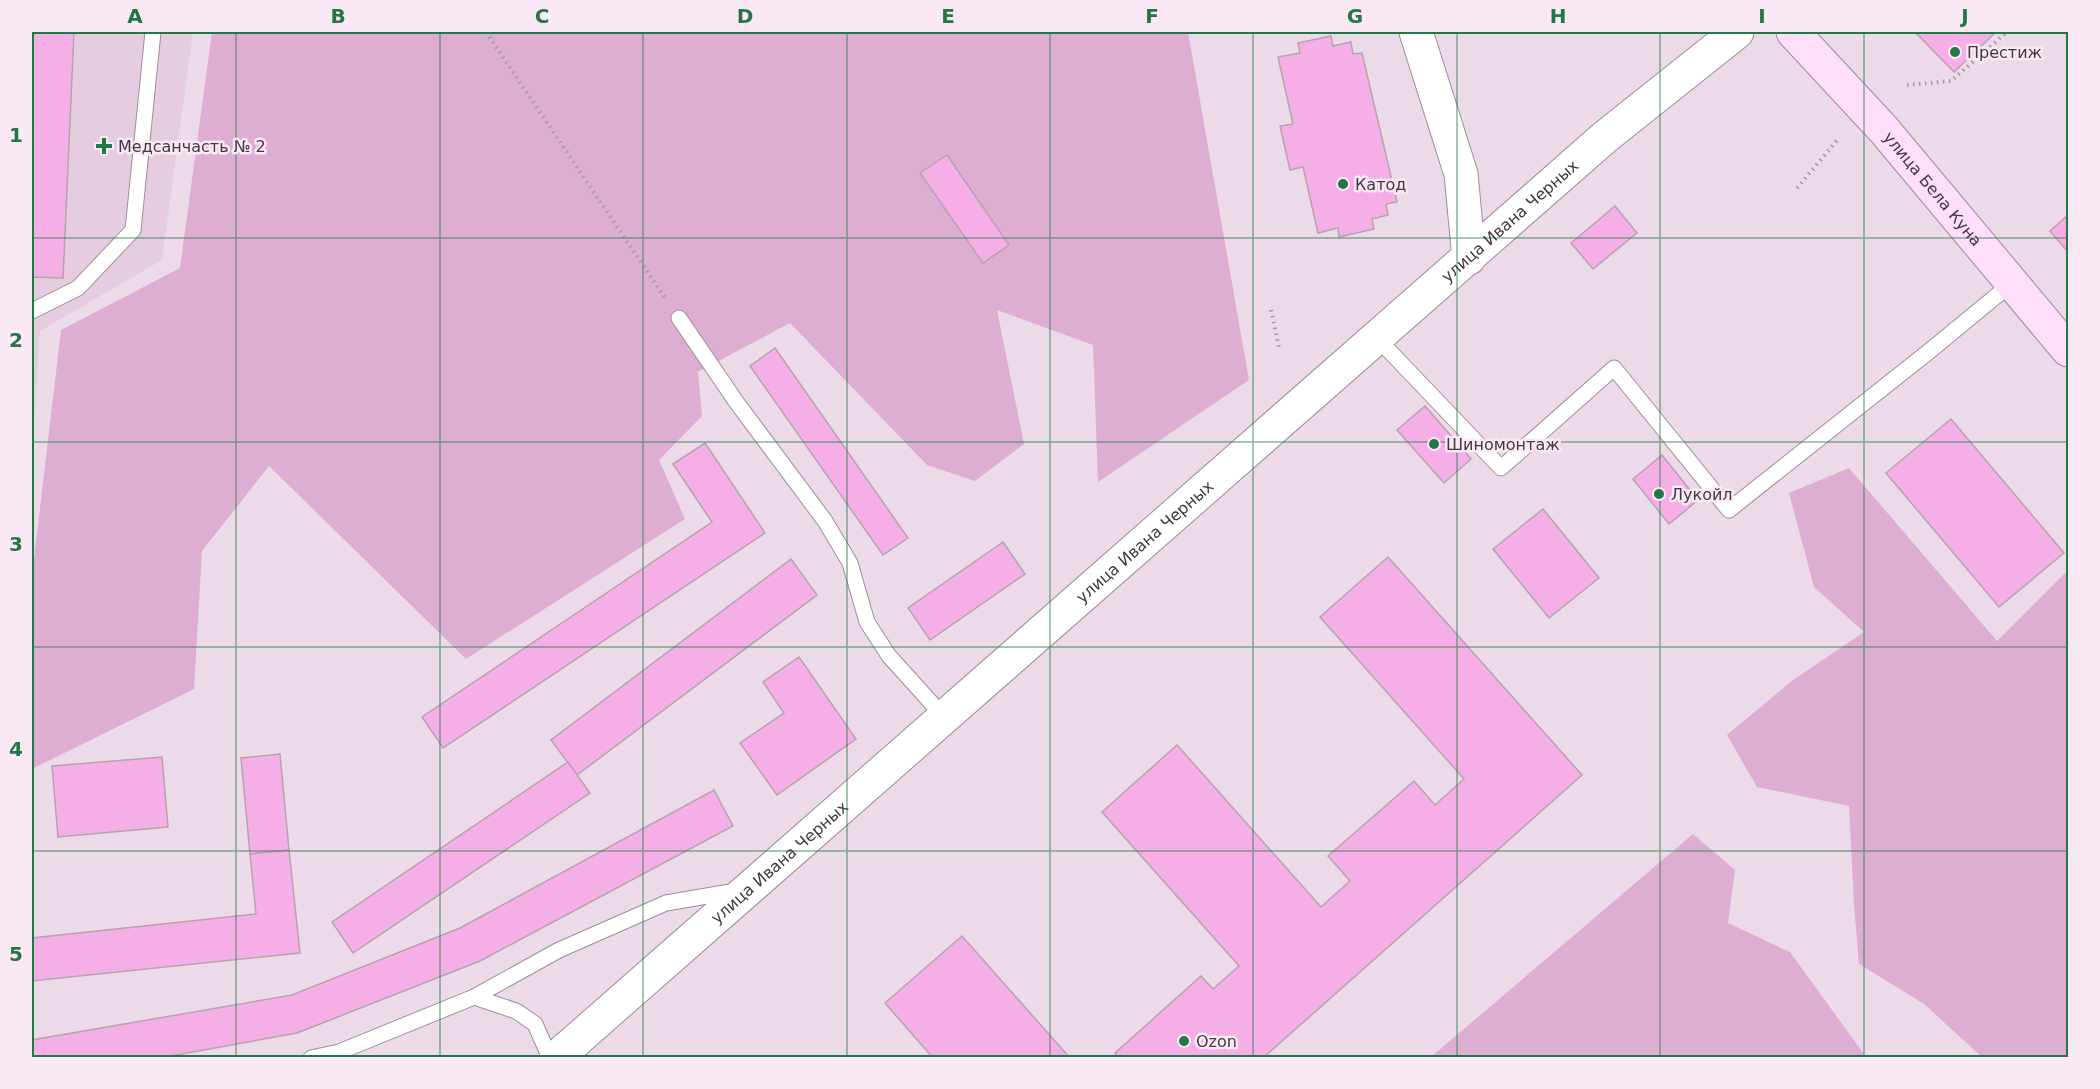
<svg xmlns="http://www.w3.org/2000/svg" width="2100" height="1089" viewBox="0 0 2100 1089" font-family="'DejaVu Sans',sans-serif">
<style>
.built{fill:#e5ccdf}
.green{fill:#deadd2}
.building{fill:#f6aee6;stroke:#b4a3b0;stroke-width:1.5}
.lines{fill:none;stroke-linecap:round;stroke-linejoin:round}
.service-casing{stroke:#9d8d99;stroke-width:17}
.tertiary-casing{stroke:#9d8d99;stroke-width:35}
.secondary-casing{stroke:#9d8d99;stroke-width:35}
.path{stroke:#a698a2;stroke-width:4;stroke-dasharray:1.5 4.5;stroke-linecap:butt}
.service{stroke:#fff;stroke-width:15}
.tertiary{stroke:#fff;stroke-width:33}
.secondary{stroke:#ffdef9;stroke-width:33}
.grid{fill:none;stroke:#237647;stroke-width:1.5;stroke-opacity:0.55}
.poi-dot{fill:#237647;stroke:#fae8f5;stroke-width:2}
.labels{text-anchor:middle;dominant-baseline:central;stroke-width:5;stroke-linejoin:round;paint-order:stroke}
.poi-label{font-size:16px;fill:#413a3f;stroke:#fae8f5;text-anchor:start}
.street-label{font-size:16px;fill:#413a3f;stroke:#fae8f5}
.neatline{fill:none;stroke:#237647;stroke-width:2}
.grid-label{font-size:20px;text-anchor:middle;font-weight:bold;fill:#237647}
</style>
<rect width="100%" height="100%" fill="#eddae8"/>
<polygon class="built" points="32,32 193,32 162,260 40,331 32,448"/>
<g class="green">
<polygon points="212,32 1188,32 1249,380 1098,482 1093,345 997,310 1024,444 975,481 927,465 790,323 698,372 702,416 659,460 685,519 466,659 269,466 202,551 194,689 32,769 32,576 61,330 180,268"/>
<polygon points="1849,468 1997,641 2068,570 2068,1057 1982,1057 1924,1004 1859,964 1854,905 1849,806 1757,787 1727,735 1793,680 1864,632 1814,587 1789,493"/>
<polygon points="1693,834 1735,870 1728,923 1790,952 1866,1057 1431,1057"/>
</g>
<g class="building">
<polygon points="32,32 74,32 63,278 32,277"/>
<polygon points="1915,32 1993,32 1995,33 1954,72"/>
<polygon points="1331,36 1333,46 1351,42 1353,54 1362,53 1397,202 1386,204 1388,215 1372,219 1374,229 1339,237 1338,228 1318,233 1303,167 1290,170 1280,126 1293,124 1278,57 1300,53 1298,43"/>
<polygon points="947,155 1009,245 983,263 920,173"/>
<polygon points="1615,206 1637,233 1593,269 1571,243"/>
<polygon points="2068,215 2068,252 2050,231"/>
<polygon points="775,348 908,538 883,555 750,366"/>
<polygon points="1425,406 1471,459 1444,483 1397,430"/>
<polygon points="1951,419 2064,553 1999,607 1886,473"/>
<polygon points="705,443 765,533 443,748 422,717 712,522 673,464"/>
<polygon points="1662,455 1698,500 1669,524 1633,479"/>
<polygon points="1543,509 1599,578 1549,618 1493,549"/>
<polygon points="1003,542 1025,574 930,640 908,608"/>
<polygon points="1388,557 1582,775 1263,1058 1119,1058 1115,1053 1201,976 1213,989 1239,966 1102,812 1177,745 1321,907 1350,881 1328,856 1414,781 1435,805 1464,779 1320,617"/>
<polygon points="791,559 817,595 577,775 551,740"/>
<polygon points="799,657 856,739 777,795 740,743 784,713 763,682"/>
<polygon points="280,754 289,850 250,854 241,758"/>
<polygon points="162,757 168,827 58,837 52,766"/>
<polygon points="568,762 590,793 353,953 332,922"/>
<polygon points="714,790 733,826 480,961 297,1033 160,1058 32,1058 32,1040 292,995 460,928"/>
<polygon points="289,850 300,953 32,981 32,938 256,914 250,854"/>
<polygon points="962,936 1070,1058 933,1058 885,1003"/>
</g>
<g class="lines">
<g class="service-casing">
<g id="service">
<polyline points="32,311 78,288 133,230 153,32"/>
<polyline points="679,318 737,403 825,521 850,563 867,622 889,656 945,718"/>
<polyline points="1377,338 1501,468 1614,368 1729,510 1932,349 2012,283"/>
<polyline points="474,997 516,1011 535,1024 550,1058"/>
<polyline points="311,1058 339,1052 474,997 559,950 666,903 736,891"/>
</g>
</g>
<g class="tertiary-casing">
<g id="tertiary">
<polyline points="1416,32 1461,174 1469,258"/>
<path id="s1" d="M556 1058 1605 137 1737 32"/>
</g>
</g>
<g class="secondary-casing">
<g id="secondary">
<path id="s2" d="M1793 32 1884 130 2068 350"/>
</g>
</g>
<g class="path">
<polyline points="486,32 665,298"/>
<polyline points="1907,85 1951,81 2007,32"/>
<polyline points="1797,188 1839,138"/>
<polyline points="1271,310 1279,348"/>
</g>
<use href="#service" class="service"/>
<use href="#tertiary" class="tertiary"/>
<use href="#secondary" class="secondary"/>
</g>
<path class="grid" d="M236 32V1058M440 32V1058M643 32V1058M847 32V1058M1050 32V1058M1253 32V1058M1457 32V1058M1660 32V1058M1864 32V1058M32 238H2068M32 442H2068M32 647H2068M32 851H2068"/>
<g class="poi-dot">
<circle cx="1955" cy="52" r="6"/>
<path d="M101 137h6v6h6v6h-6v6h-6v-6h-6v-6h6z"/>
<circle cx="1343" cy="184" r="6"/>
<circle cx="1434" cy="444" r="6"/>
<circle cx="1659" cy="494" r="6"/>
<circle cx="1184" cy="1041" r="6"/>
</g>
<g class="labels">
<g class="poi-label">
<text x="1967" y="52">Престиж</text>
<text x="118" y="146">Медсанчасть № 2</text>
<text x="1355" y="184">Катод</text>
<text x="1446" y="444">Шиномонтаж</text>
<text x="1671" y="494">Лукойл</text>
<text x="1196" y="1041">Ozon</text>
</g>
<g class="street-label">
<text stroke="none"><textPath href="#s2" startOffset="210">улица Бела Куна</textPath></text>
<text stroke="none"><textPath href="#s1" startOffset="1269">улица Ивана Черных</textPath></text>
<text stroke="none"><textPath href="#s1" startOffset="783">улица Ивана Черных</textPath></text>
<text stroke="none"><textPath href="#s1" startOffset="297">улица Ивана Черных</textPath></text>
</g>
</g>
<rect width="2100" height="1089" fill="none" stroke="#fae8f5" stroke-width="66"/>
<rect x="33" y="33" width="2034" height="1023" class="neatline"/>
<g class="grid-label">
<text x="135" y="23">A</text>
<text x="338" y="23">B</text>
<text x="542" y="23">C</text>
<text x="745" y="23">D</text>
<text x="948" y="23">E</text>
<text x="1152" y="23">F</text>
<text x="1355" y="23">G</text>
<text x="1558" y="23">H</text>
<text x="1762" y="23">I</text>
<text x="1965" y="23">J</text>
<text x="16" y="142">1</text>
<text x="16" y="347">2</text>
<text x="16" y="551">3</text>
<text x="16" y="756">4</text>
<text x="16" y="961">5</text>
</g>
</svg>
